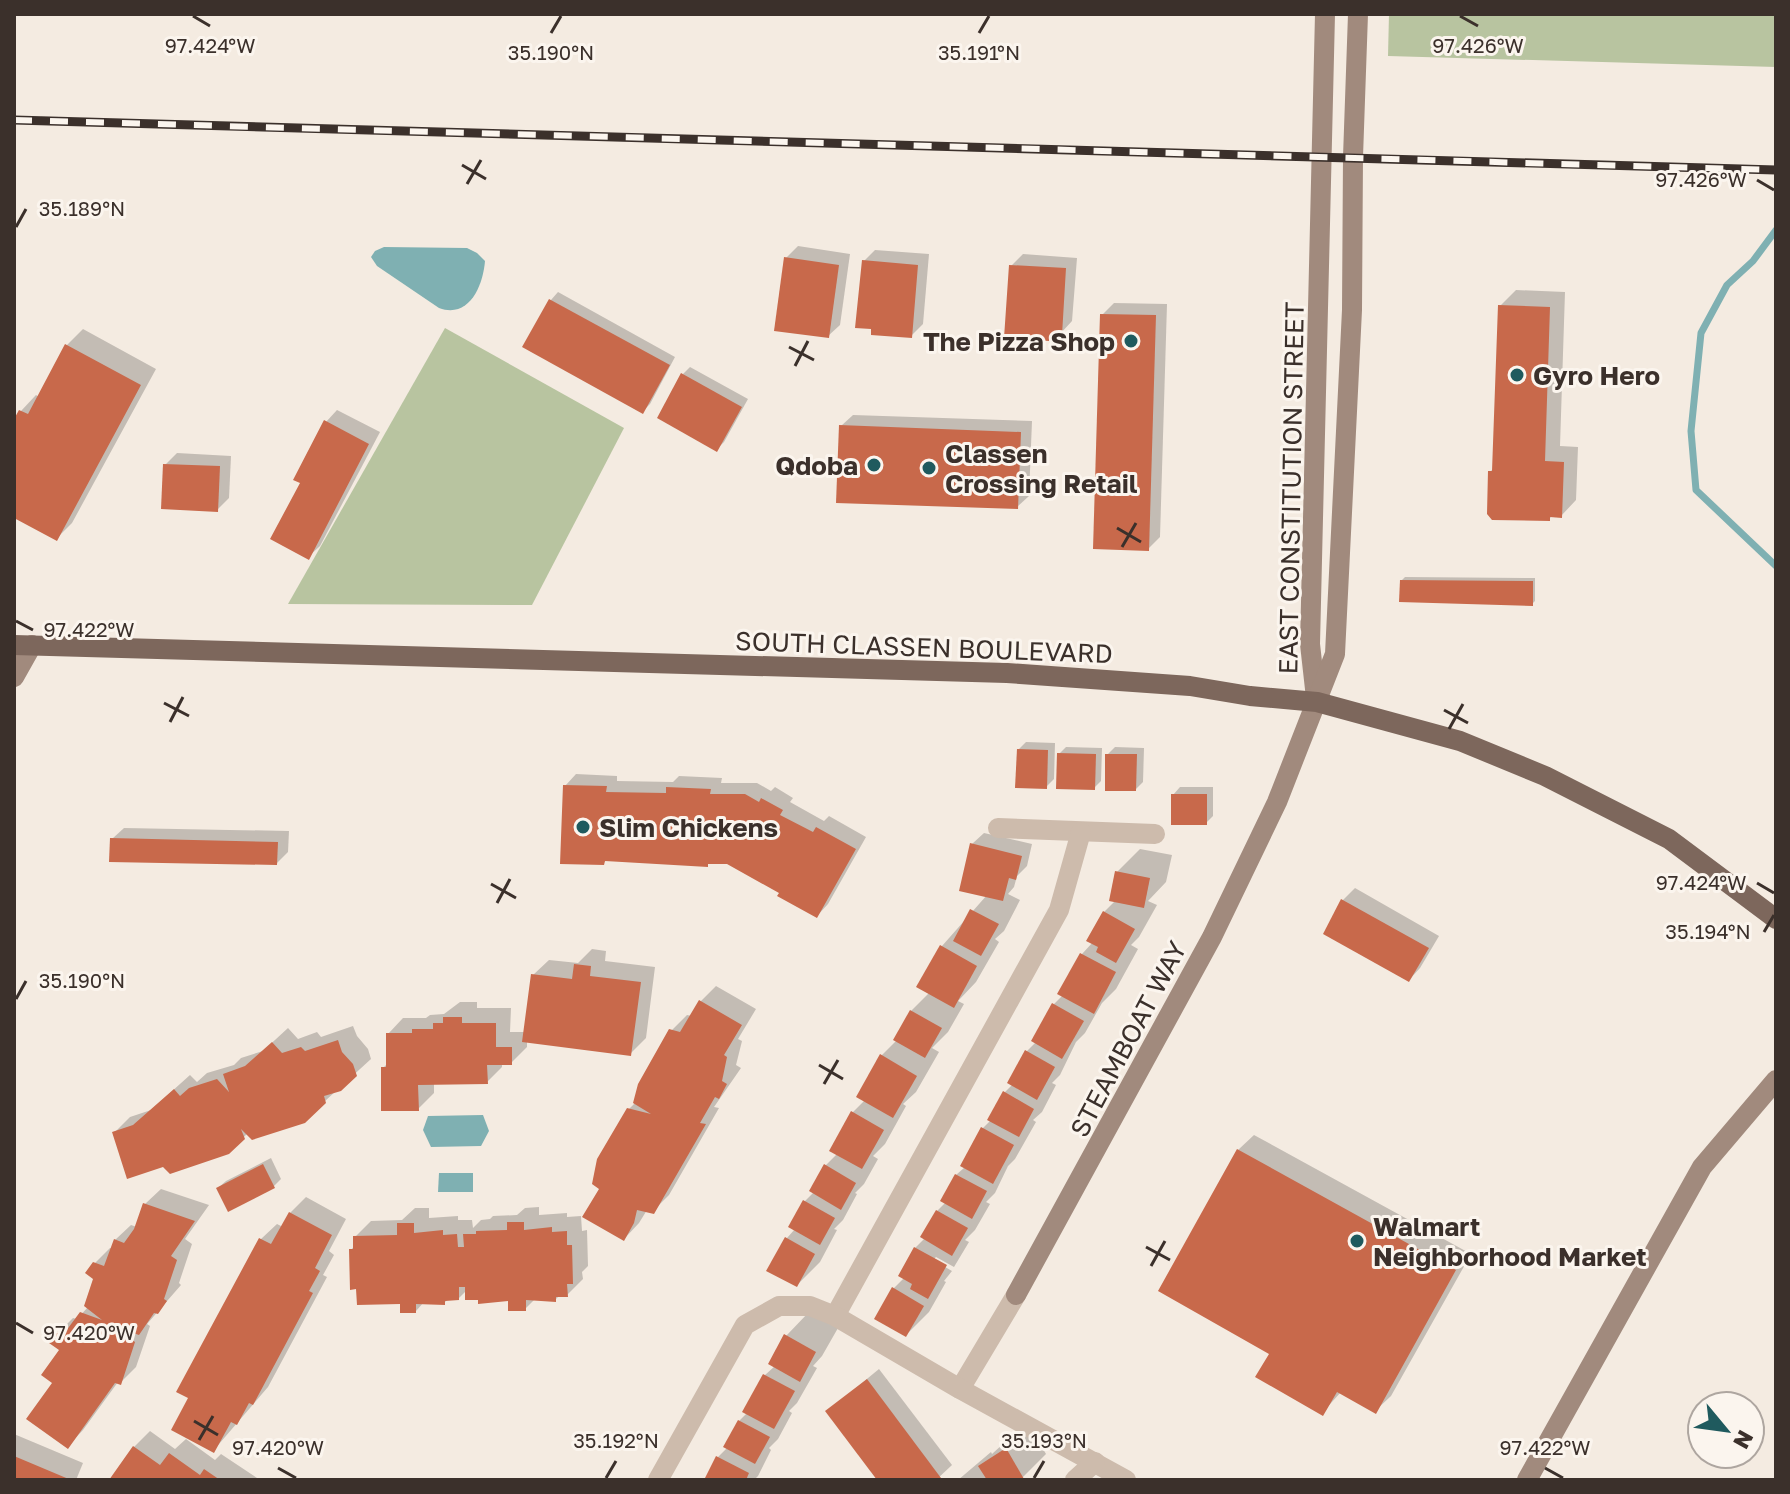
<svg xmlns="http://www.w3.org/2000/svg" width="1790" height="1494" viewBox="0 0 1790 1494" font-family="'Golos Text',sans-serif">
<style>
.green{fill:#b8c4a0}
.water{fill:#7fb0b2}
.shadow{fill:#0003}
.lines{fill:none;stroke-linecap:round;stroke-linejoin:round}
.stream{stroke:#7fb0b2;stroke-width:7}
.building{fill:#c8694b}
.street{stroke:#cdbbac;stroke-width:20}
.secondary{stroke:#a18a7d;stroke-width:20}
.primary{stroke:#7d675c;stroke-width:20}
.rail-casing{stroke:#3b302b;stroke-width:9}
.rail{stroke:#fbf5ee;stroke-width:6;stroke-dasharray:18;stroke-linecap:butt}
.ticks{fill:none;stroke:#3b302b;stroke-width:3}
.poi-dot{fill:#1f5a5e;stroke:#fbf5ee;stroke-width:3}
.labels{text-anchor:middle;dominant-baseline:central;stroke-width:6;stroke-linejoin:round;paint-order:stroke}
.poi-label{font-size:26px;font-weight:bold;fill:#3b302b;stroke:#fbf5ee;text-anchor:start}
.street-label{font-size:26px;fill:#3b302b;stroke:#fbf5ee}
.ticks-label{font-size:20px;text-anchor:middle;fill:#3b302b;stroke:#fbf5ee;stroke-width:6;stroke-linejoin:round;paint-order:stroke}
</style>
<rect width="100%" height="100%" fill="#f4ebe1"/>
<g class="green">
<polygon points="1389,14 1776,14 1776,67 1388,56"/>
<polygon points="445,328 624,428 532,605 288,604"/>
</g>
<g class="water">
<path d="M384 247 467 248 477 253 485 261C483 286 469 319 439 308L377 266 371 257 375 251Z"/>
<polygon points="483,1115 489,1131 481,1146 431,1147 423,1130 428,1116"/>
<polygon points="439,1173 473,1173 473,1192 438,1192"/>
</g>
<g class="shadow">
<polygon points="798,246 850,254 840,325 828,336 786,258"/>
<polygon points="875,250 929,254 923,324 911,336 864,261"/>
<polygon points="1023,254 1077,258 1072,321 1061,333 1055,333 1048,339 1011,266"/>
<polygon points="1516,290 1565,292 1560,446 1578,447 1576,500 1561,516 1553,515 1549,519 1490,472 1494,468 1500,306"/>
<polygon points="558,292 675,357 650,404 643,411 525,346 551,300"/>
<polygon points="1114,303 1167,304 1160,537 1148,549 1102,315"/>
<polygon points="83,329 156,369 72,523 56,539 14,516 14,423 21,411 36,395 39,397 67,345"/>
<polygon points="690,367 748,399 724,442 717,449 683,374"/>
<polygon points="337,410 380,432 320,546 308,557 326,422"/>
<polygon points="853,415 1032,421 1029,496 1017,507 841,426"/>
<polygon points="177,453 231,456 229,498 217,510 165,465"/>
<polygon points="1405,577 1535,578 1535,601 1532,604 1402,580"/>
<polygon points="1026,742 1055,743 1054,779 1046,787 1018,750"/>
<polygon points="1066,747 1102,748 1101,781 1094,788 1059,754"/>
<polygon points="1115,747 1144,748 1143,782 1136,789 1107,755"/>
<polygon points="576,774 617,776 617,781 673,782 679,776 722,778 721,783 757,783 771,791 775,787 793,798 790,802 824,821 829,816 866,837 828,904 817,916 781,892 727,862 607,860 603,863 565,786"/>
<polygon points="1180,787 1213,787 1213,816 1206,823 1173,795"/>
<polygon points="124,828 289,831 288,852 277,863 112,839"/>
<polygon points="984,833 1032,844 1027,866 1017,876 1014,887 1008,894 1020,900 1004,931 995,939 999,942 976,982 958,1001 964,1004 948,1032 932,1048 939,1052 916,1092 903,1104 906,1106 885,1144 873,1156 878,1159 864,1184 855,1193 857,1194 843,1220 834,1229 837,1230 820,1262 797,1285 787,1238 795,1229 805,1201 814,1192 825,1166 838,1153 852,1113 865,1100 881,1056 897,1040 911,1011 930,992 919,986 942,946 987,895 972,844"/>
<polygon points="1140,849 1172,855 1166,882 1148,901 1157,905 1139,937 1131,945 1138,949 1116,989 1102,1003 1085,1033 1076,1042 1060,1075 1052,1083 1056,1085 1042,1112 1033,1120 1036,1122 1015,1159 1008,1166 995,1193 986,1202 990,1204 975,1230 965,1240 969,1242 954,1267 936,1257 933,1260 952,1271 944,1281 946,1282 929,1312 906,1335 894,1288 905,1277 915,1248 925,1238 937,1211 946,1202 956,1175 965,1167 983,1128 991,1120 1004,1093 1013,1084 1027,1051 1036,1042 1054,1004 1063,995 1060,994 1082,954 1093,942 1104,912 1116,900 1117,872"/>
<polygon points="1355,888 1439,936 1420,968 1409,980 1325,933 1343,900"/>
<polygon points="592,949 606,951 605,961 655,967 646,1038 630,1054 527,1041 527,1047 511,1063 502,1063 502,1067 487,1082 434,1082 434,1093 418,1109 383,1068 388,1063 388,1034 403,1018 426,1018 430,1015 444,1014 460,1002 477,1002 477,1008 511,1008 510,1032 526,1032 533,975 549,960 578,963"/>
<polygon points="716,986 756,1009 738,1039 742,1041 736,1065 741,1068 714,1107 719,1108 669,1195 653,1211 647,1210 639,1223 624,1239 602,1188 629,1109 635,1103 671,1031 687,1015 692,1016 701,1001"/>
<polygon points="353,1026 357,1036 368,1049 371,1059 325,1101 248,1133 228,1152 114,1133 130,1117 151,1110 190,1075 197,1082 207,1073 234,1065 241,1058 263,1051 288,1028 298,1039 317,1032 321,1037"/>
<polygon points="1254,1135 1471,1254 1391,1396 1375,1411 1341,1392 1322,1413 1271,1353 1238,1150"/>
<polygon points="271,1158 281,1179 274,1186 218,1188 226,1181"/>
<polygon points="161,1189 209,1205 185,1239 192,1244 179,1283 181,1285 147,1324 150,1326 136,1367 120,1383 118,1382 83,1430 68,1446 54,1382 62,1349 57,1334 73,1318 77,1319 88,1307 95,1278 94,1264 110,1248 113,1248 115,1240 131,1225 137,1227 145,1204"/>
<polygon points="306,1197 346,1219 329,1251 334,1255 323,1275 327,1277 268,1387 213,1451 191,1397 261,1239 277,1224 283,1227 290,1213"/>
<polygon points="539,1207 539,1215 567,1213 567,1217 581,1216 582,1231 587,1230 588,1266 582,1272 583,1279 567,1295 560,1295 555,1300 535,1299 525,1309 510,1299 480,1298 467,1290 459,1298 449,1298 444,1303 424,1302 416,1311 402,1302 351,1250 355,1245 355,1237 371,1221 402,1220 415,1208 429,1208 429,1218 458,1216 458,1220 472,1220 473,1228 481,1220 490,1219 493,1216 517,1215 525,1208"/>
<polygon points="809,1312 838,1328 822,1356 813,1366 817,1368 797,1403 789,1411 792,1413 778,1439 769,1448 771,1450 758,1476 754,1480 706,1480 718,1457 728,1447 739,1421 748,1412 765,1375 775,1366 786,1336"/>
<polygon points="879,1369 952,1465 936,1480 880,1480 828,1411"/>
<polygon points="1030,1427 1046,1454 1023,1477 1019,1480 958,1480 991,1452 992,1454 1004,1443"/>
<polygon points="150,1431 175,1449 186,1439 215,1460 221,1454 260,1480 111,1480 134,1447"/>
<polygon points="14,1434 83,1463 76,1480 14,1480"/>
</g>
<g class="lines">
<polyline class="stream" points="1776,230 1753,261 1727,285 1701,333 1691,431 1696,490 1776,566"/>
</g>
<g class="building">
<polygon points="784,257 839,265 829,338 774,331"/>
<polygon points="862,260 918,265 912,338 871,335 871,329 855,328"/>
<polygon points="1009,265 1066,268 1062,335 1050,334 1049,341 1004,338"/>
<polygon points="549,299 670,365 643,414 522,347"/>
<polygon points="1498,305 1550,307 1545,461 1564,462 1562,518 1550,517 1550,521 1492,520 1487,514 1488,471 1492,471"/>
<polygon points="1100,314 1156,315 1149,551 1093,549"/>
<polygon points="65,344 141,385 57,541 14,518 14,419 19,410 28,414"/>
<polygon points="681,373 742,407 717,452 657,418"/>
<polygon points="324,420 369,444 309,560 270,539 300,483 293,480"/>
<polygon points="839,425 1021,432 1018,509 836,503"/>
<polygon points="163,464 220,466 218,512 161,509"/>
<polygon points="1400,580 1533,581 1533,606 1399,602"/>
<polygon points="1017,749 1048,750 1047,789 1015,788"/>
<polygon points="1057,753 1096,754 1095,790 1056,789"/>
<polygon points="1105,754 1137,754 1136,791 1105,791"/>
<polygon points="563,785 607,786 606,792 666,793 666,787 711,789 710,794 745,794 759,802 761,798 783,810 780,815 813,832 816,827 856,849 817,918 777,896 779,893 727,864 708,864 708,867 605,861 604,865 560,864"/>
<rect x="1171" y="794" width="36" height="31"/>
<polygon points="110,838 278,842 277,865 109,862"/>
<polygon points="970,843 1022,856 1016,880 1009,878 1003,901 959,891"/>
<polygon points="1115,871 1150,878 1144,908 1109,901"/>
<polygon points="1341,899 1429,948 1409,982 1323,934"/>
<polygon points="970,909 999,924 981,956 953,941"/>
<polygon points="1103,911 1135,929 1116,963 1096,952 1098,947 1086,941"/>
<polygon points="940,945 977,966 954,1008 916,987"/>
<polygon points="1080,953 1116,972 1094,1014 1057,994"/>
<polygon points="574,964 591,966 590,976 641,982 631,1056 522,1042 531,974 572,979"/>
<polygon points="699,1000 742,1025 724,1055 727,1057 722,1081 727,1084 719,1099 715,1097 700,1123 706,1124 654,1214 637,1210 634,1223 624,1241 582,1217 599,1189 592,1184 597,1159 627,1108 651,1114 633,1103 638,1084 669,1029 680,1032"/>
<polygon points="1052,1003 1084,1021 1062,1059 1031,1041"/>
<polygon points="910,1010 942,1028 925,1058 893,1040"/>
<polygon points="443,1017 462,1017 462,1023 496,1023 496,1047 512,1047 512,1065 487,1065 488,1084 418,1085 419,1111 381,1111 381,1067 386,1067 386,1033 412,1033 412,1029 433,1029 433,1023 443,1023"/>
<polygon points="338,1040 342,1052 353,1064 357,1076 341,1091 324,1096 326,1103 305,1123 252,1140 241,1129 245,1139 229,1154 170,1174 163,1167 127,1179 112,1132 133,1125 174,1089 180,1096 189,1088 217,1079 229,1092 223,1074 245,1066 272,1042 282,1053 301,1047 305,1051"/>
<polygon points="1025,1050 1055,1067 1037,1100 1007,1083"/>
<polygon points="880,1054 917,1076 893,1118 856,1097"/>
<polygon points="1003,1091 1034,1109 1019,1137 987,1120"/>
<polygon points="851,1111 884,1130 862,1169 829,1151"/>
<polygon points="981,1127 1014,1145 993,1184 960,1166"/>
<polygon points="1237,1149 1456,1270 1376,1414 1337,1392 1323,1416 1255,1377 1269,1354 1158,1291"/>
<polygon points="263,1164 275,1188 228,1212 216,1188"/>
<polygon points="824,1164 856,1183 841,1210 809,1191"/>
<polygon points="955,1174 987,1191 972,1219 940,1201"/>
<polygon points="803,1200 835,1218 820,1245 788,1227"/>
<polygon points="143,1203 195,1221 171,1256 177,1260 164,1299 167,1301 158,1314 154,1313 139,1335 115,1327 135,1342 121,1385 115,1383 68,1449 26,1419 52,1383 41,1375 59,1350 49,1343 56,1333 63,1335 80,1312 102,1320 84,1306 93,1279 85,1273 93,1262 104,1266 114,1239 124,1243 134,1229"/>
<polygon points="936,1210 968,1228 952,1256 920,1237"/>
<polygon points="289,1212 332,1235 315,1268 320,1271 309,1291 313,1293 253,1405 249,1403 237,1425 231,1422 214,1453 171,1430 188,1398 176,1392 259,1238 271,1244"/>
<polygon points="507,1222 524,1222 524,1230 552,1227 552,1232 567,1231 567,1245 572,1245 573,1284 567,1284 568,1297 556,1297 556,1302 526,1300 526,1311 508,1311 508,1301 478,1304 478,1300 465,1300 465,1287 459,1287 459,1300 445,1301 445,1305 416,1304 416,1313 400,1313 400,1304 357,1305 356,1289 350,1290 349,1249 353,1249 353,1236 397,1235 397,1223 414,1223 414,1233 443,1230 443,1235 457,1234 458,1247 464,1247 463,1234 476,1234 476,1231 507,1230"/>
<polygon points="785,1237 815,1254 797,1287 766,1271"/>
<polygon points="914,1247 947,1265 928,1299 910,1289 912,1284 898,1276"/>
<polygon points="892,1287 924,1306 906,1337 874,1319"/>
<polygon points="784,1334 816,1352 800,1382 768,1364"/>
<polygon points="763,1374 795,1391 774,1429 742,1412"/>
<polygon points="867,1379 941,1478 939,1480 877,1480 825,1411"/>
<polygon points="738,1420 770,1437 755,1464 723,1447"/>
<polygon points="133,1446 160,1465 169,1453 200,1475 204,1469 220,1480 109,1480"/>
<polygon points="1006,1448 1024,1479 987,1480 978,1466"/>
<polygon points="14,1456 71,1480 14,1480"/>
<polygon points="716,1456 749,1473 746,1480 704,1480"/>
</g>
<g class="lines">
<g class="street">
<polyline points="998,828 1155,834"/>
<polyline points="835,1316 1059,910 1081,832"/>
<polyline points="960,1389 1016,1295"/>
<polyline points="658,1480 745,1325 779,1306 810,1306 835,1316 960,1389 1126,1480"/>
<polyline points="1075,1480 1095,1462"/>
</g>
<g class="secondary">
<polyline points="14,677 32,645"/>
<polyline points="1316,698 1310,644 1325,14"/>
<polyline points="1016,1295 1212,937 1277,802 1335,654 1352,310 1353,157 1358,14"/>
<polyline points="1527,1480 1702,1167 1776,1080"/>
</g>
<polyline class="primary" points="14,645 1007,673 1190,686 1250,696 1317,702 1460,741 1545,776 1669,839 1776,919"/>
<g class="rail-casing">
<polyline id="rail" points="14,120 1776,170"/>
</g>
<use href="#rail" class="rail"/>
</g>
<path class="ticks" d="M193 16 210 26M1460 16 1478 26M551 33 561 16M979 33 989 16M462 165 486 179M1757 180 1774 190M467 184 481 160M16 227 26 209M789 347 814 360M795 366 808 341M1117 528 1141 542M1122 547 1136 523M16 621 33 630M164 703 189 716M1444 710 1468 723M170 722 183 697M1449 729 1463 704M1757 883 1774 893M491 884 516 898M497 903 510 879M1764 932 1774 915M16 999 26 981M819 1065 843 1079M824 1084 838 1060M1146 1247 1170 1260M1151 1266 1165 1241M16 1323 33 1333M194 1421 218 1435M199 1440 213 1416M278 1468 296 1478M1545 1468 1563 1478M606 1478 616 1461M1034 1478 1044 1461"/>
<g class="poi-dot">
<circle cx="1131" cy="341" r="8"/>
<circle cx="1517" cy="375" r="8"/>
<circle cx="874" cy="465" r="8"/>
<circle cx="929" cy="468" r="8"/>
<circle cx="583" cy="827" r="8"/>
<circle cx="1357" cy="1241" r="8"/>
</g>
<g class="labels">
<g class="poi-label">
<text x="1115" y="341" text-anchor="end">The Pizza Shop</text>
<text x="1533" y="375">Gyro Hero</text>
<text x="945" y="453">Classen<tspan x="945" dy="30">Crossing Retail</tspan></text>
<text x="858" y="465" text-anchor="end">Qdoba</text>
<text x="599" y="827">Slim Chickens</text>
<text x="1373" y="1226">Walmart<tspan x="1373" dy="30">Neighborhood Market</tspan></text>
</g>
<g class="street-label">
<text transform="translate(1291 488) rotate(-89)">EAST CONSTITUTION STREET</text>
<text transform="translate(924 647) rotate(2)">SOUTH CLASSEN BOULEVARD</text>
<text transform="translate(1128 1039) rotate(-62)">STEAMBOAT WAY</text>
</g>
</g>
<g class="ticks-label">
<text x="1478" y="53">97.426°W</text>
<text x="210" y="53">97.424°W</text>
<text x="551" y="60">35.190°N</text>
<text x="979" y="60">35.191°N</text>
<text x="1701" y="187">97.426°W</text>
<text x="82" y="216">35.189°N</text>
<text x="89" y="637">97.422°W</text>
<text x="1701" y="890">97.424°W</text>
<text x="1708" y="939">35.194°N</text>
<text x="82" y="988">35.190°N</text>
<text x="89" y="1340">97.420°W</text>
<text x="616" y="1448">35.192°N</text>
<text x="1044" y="1448">35.193°N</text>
<text x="278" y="1455">97.420°W</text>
<text x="1545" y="1455">97.422°W</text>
</g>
<rect width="1790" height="1494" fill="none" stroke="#3b302b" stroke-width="32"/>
<g transform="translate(1726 1430) rotate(119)"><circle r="38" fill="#fbf5ee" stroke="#aea6a0" stroke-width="2"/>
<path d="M0-6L14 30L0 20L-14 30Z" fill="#1f5a5e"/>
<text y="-12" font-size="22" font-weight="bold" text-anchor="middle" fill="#3b302b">N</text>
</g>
</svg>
